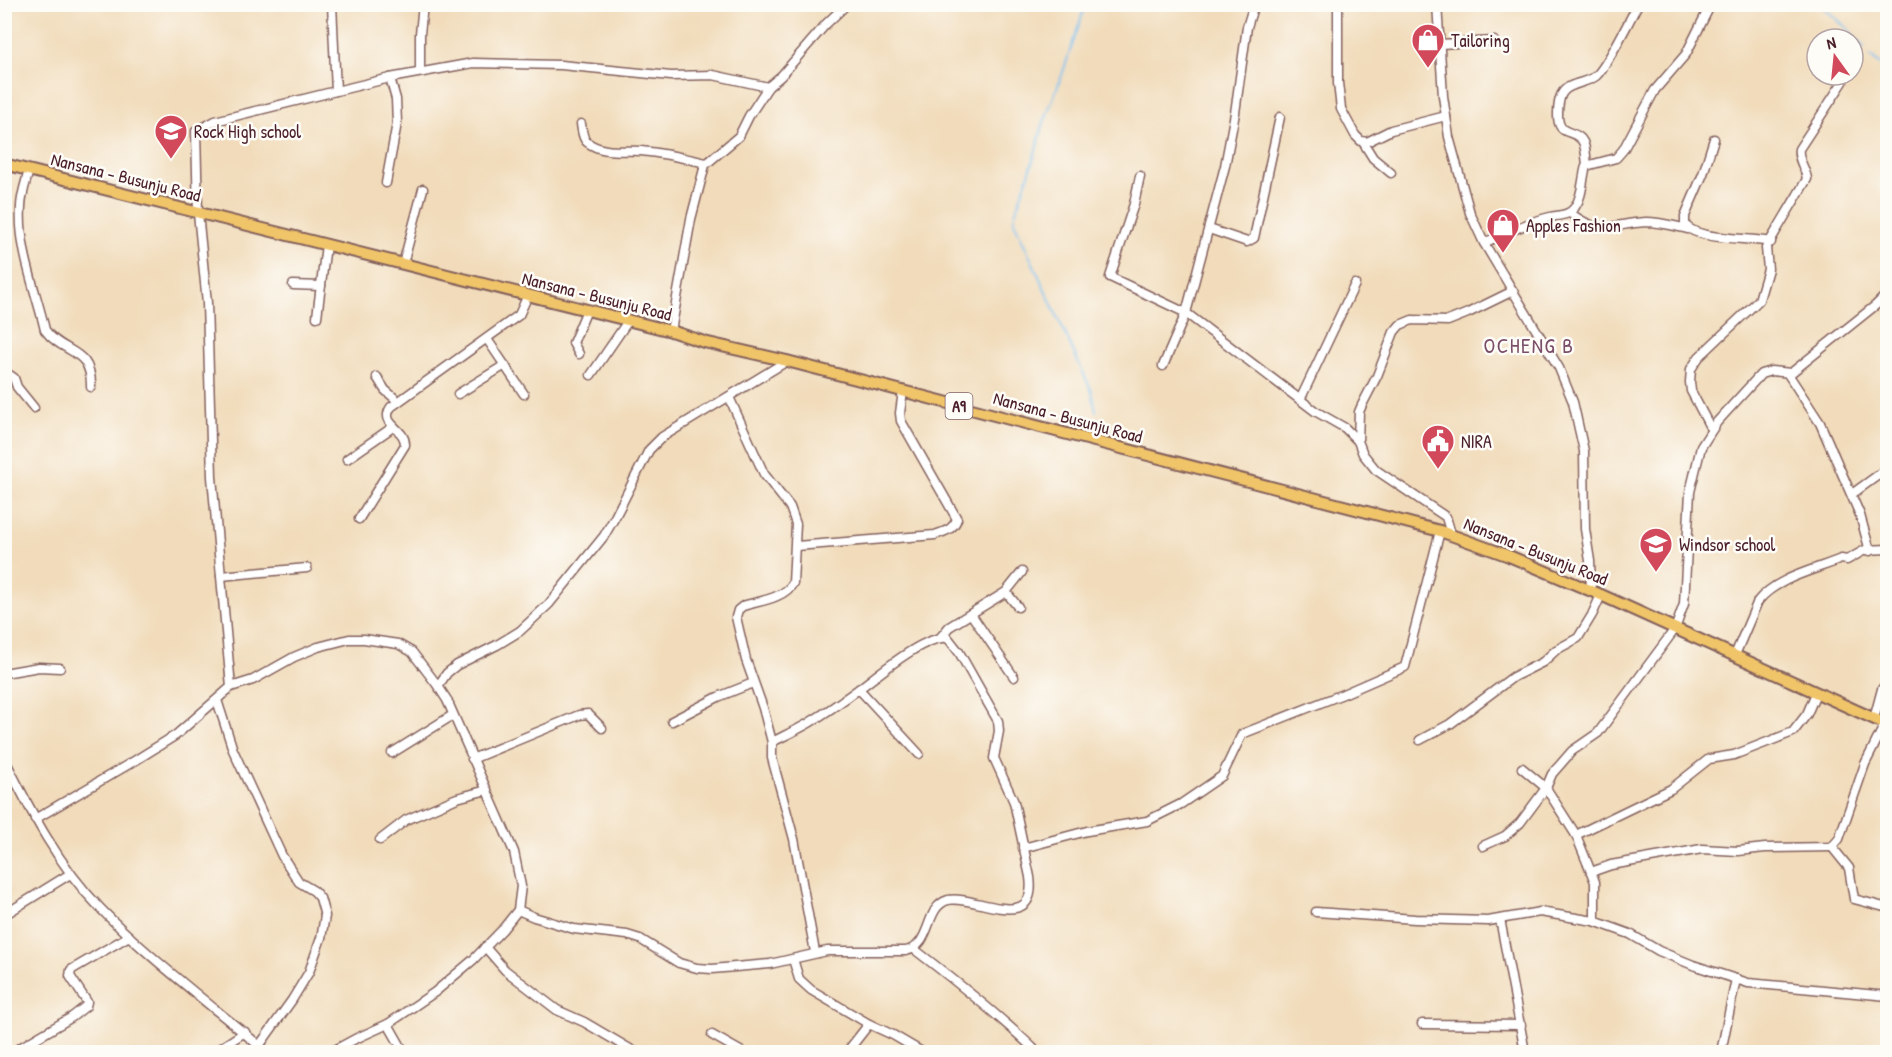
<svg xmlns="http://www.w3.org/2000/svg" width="1892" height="1057" viewBox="0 0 1892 1057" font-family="'Patrick Hand',sans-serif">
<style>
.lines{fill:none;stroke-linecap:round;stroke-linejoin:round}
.stream{stroke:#76beee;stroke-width:2}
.minor-casing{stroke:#84615d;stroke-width:11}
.major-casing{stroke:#84615d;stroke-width:14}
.minor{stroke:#fff;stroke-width:8}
.major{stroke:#f0c469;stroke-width:10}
.labels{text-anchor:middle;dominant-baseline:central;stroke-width:5;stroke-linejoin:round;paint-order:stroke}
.shield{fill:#fdfcf7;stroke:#806168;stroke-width:1.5}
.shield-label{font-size:16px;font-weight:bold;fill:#4a1f2b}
.poi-label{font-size:18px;fill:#4a1f2b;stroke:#fdfcf7;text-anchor:start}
.street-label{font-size:18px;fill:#4a1f2b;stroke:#fdfcf7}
.quarter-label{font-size:21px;letter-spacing:1.5px;fill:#7a4e69;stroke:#fdfcf7}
</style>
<rect width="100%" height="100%" fill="#fdfcf7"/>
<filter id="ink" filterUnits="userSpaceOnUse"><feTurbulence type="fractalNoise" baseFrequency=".0167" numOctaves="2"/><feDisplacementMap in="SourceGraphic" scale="12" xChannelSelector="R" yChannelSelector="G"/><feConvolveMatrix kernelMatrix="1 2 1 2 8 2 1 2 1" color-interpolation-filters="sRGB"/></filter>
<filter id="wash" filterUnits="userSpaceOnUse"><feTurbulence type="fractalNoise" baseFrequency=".008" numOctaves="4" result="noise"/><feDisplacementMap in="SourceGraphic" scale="24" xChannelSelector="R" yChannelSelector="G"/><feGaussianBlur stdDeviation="1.35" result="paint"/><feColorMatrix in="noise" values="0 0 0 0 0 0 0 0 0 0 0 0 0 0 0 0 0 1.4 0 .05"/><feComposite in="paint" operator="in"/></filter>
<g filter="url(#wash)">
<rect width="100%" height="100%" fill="#f1dbba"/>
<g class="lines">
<g class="stream">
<polyline points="1086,4 1062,75 1044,122 1030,171 1015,213 1014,222 1092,392 1096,411"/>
<polyline points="1819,4 1847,28 1864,48"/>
<polyline points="1870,56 1888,72"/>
</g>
</g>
</g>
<g filter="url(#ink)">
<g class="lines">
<g class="minor-casing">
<g id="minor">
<polyline points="332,4 336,91"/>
<polyline points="904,4 905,5"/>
<polyline points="1254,4 1247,27 1235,113 1225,166 1186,313 1315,411 1345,428 1358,441 1363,454 1376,470 1446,517 1451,534"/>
<polyline points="1338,4 1338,83 1341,109 1355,135 1361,141 1367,142 1391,130 1446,116"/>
<polyline points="1437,4 1443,96 1449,137 1470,213 1484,243 1559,368 1573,402 1584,451 1585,529 1590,561 1591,591"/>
<polyline points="1440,44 1494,41"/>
<polyline points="420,72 420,34 423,4"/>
<path d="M581 124C582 129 582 138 587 142 602 154 623 150 641 151 663 153 685 158 706 163"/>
<path d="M1714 139 1703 174 1685 216V225C1699 241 1749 237 1771 242"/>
<polyline points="1363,142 1373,158 1391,173"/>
<path d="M1587 165C1586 158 1586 148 1583 142 1578 131 1562 135 1559 123 1557 116 1558 98 1563 92 1569 83 1587 83 1596 76 1608 65 1629 21 1638 4"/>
<path d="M29 170C26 182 21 195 21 207 18 248 36 291 45 330 63 355 92 347 91 387"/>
<polyline points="1140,176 1134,204 1110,277 1186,313 1163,366"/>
<polyline points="386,183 397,123 396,99 390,78"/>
<path d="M1570 213C1602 237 1610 224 1646 222 1660 222 1674 226 1688 229"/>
<polyline points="1209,229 1247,242 1254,238 1280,117"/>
<path d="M1484 243C1505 234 1527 222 1550 217 1559 215 1569 216 1575 207 1583 196 1582 179 1586 166L1616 158 1623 150 1655 90 1686 54 1711 4"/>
<polyline points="403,264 423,189"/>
<polyline points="293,285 321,286"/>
<polyline points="317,317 326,245"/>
<polyline points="671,331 691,219 705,165 739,136 749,116 768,87 781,76 826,24 847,4"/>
<polyline points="487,339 524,394"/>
<polyline points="579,354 573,343 587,310"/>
<polyline points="4,371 14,378 17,387 34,408"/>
<polyline points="1788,374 1820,423 1860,515 1870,551"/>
<polyline points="591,375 628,321"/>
<polyline points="377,377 385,390 398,401"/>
<polyline points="458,394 505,365"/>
<path d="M729 397 764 474 790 507 796 524 793 583C785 598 759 601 743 606L738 610 736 617 746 660 763 708 772 742V758L794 839 815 952"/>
<polyline points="1300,400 1355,284"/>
<path d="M1711 429 1691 391 1690 382 1691 369 1699 357 1759 300 1768 269 1766 248 1807 179C1806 169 1797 159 1799 149L1843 82"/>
<polyline points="1358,441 1359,412 1362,405 1377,376 1394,332 1400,325 1412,320 1448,321 1468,313 1513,291"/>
<polyline points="347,459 393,427"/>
<polyline points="1852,494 1888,468"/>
<path d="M359 519 405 445C406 428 379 425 391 407L519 315 528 295"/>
<path d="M796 546 935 535C945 531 953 530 957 519L901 421 900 413 903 391"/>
<polyline points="221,576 307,568"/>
<polyline points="1006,592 1018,607"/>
<polyline points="971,614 1014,677"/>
<polyline points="940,638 949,627 1006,592 1022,572"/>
<path d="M1735 655 1758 601C1776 578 1815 570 1841 559L1847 560 1865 550 1888 549"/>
<polyline points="4,673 39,667 60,668"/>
<polyline points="231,687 212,477 207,303 198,213 196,131 215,121 336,91 390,78 473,63 561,65 671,76 713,75 768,87"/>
<polyline points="859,689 919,754"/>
<polyline points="217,700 233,750 282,856 299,882 314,891 320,898 325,916 321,938 309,972 292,1000 259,1046"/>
<polyline points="1874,719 1882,689 1888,681"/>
<polyline points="672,721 718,697 753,683"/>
<polyline points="1420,740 1450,724 1513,677 1543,662 1556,650 1578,638 1592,615 1601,595"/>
<polyline points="392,753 453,715"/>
<path d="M4 758C31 812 58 865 100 908 136 945 177 978 217 1011 234 1025 250 1037 266 1052"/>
<polyline points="472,759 579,715 588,714 602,728"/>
<polyline points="35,819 136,760 176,735 231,687 253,680 294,657 318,647 349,639 364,639 398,644 412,652 438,686"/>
<polyline points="1576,835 1671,789 1709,759 1734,755 1793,732 1807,714 1816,693"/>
<polyline points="380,840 406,820 457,798 487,790"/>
<polyline points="1483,846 1505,836 1520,823 1546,788 1552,774 1572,751 1598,733 1675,629 1684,604 1690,492 1701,447 1717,422 1761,374 1771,371 1791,373 1876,305 1888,293"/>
<polyline points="1832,847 1849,868 1854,899 1888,908"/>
<polyline points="1023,848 1087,831 1147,821 1181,804 1222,776 1242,734 1343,694 1405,667 1440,531"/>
<polyline points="1591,872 1611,865 1702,849 1738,851 1765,848 1832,847 1839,839 1865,764 1885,724"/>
<path d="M518 910 534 917 574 929 627 935 640 939 679 963 697 968 712 969 770 964 827 951H906C933 945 924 907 948 900 973 894 1038 935 1030 877L1014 802 994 758 999 731 998 721 959 652 948 638C923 635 876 677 856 691 841 702 825 713 809 723 797 730 784 736 772 742"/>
<polyline points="1316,912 1415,919 1488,921 1540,912 1594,921 1595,917 1595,882 1576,835 1546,788 1522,768"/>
<polyline points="4,915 70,874"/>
<polyline points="1500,919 1525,1052"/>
<polyline points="1594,921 1630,934 1659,951 1693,965 1748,983 1888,996"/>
<polyline points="485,947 505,970 557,1010 584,1022 635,1052"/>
<path d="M914 949C957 982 999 1015 1037 1052"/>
<polyline points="793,959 799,979 811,990 869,1024"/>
<polyline points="388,1024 404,1052"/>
<polyline points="1422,1024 1521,1025"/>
<polyline points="712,1035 742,1052"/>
<polyline points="13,1052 72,1017 86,1006 87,1002 70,976 71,970 129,936"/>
<polyline points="214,1052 245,1032"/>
<polyline points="331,1052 355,1039 388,1024 435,992 473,960 502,930 518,910 521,886 514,852 447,700 438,686 447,673 457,665 497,645 520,631 549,604 604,536 615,517 649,450 662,437 787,361"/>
<polyline points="847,1052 869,1024 893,1035 922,1052"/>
<polyline points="1721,1052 1736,979"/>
</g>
</g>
<g class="major-casing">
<polyline id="major" points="4,164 671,331 704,342 787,361 1440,531 1509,556 1601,595 1888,725"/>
</g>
<use href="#minor" class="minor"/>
<use href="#major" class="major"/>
</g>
</g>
<defs>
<g id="shop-pin" transform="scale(1.725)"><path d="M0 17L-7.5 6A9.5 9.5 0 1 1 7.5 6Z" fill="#d1495b" stroke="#fdfcf7"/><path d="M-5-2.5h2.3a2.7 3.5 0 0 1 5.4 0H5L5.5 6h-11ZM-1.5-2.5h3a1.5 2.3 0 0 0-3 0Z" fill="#fff"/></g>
<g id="school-pin" transform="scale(1.725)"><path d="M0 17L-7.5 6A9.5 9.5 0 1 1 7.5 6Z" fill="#d1495b" stroke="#fdfcf7"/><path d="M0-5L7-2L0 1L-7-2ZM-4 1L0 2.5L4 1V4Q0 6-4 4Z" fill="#fff"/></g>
<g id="civic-pin" transform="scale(1.725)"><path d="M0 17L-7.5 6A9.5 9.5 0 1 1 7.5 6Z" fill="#d1495b" stroke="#fdfcf7"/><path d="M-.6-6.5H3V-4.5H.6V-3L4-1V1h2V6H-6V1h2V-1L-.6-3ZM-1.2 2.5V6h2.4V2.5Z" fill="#fff"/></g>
</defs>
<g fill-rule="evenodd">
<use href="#shop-pin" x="1428" y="40"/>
<use href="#school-pin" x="171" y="131"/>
<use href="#shop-pin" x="1503" y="225"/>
<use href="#civic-pin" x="1438" y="441"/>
<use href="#school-pin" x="1656" y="544"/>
</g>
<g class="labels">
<rect class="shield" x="945.5" y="393" width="27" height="26" rx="4.5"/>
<g class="shield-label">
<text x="959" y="406">A9</text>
</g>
<g class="poi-label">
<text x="1451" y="40">Tailoring</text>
<text x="194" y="131">Rock High school</text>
<text x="1526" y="225">Apples Fashion</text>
<text x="1461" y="441">NIRA</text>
<text x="1679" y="544">Windsor school</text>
</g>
<g class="street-label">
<text transform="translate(126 177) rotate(14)">Nansana - Busunju Road</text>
<text transform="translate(597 296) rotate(14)">Nansana - Busunju Road</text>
<text transform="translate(1068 417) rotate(15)">Nansana - Busunju Road</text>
<text transform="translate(1536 551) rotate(22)">Nansana - Busunju Road</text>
</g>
<g class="quarter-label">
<text x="1529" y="345">OCHENG B</text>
</g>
</g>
<rect width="1892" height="1057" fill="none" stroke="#fdfcf7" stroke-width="24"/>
<g transform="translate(1835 57) rotate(345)"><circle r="28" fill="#fdfcf7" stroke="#b5a4a5" stroke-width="1.5"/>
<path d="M0-4.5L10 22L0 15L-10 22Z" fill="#d1495b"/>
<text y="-9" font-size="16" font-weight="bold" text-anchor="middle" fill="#4a1f2b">N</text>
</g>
</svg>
